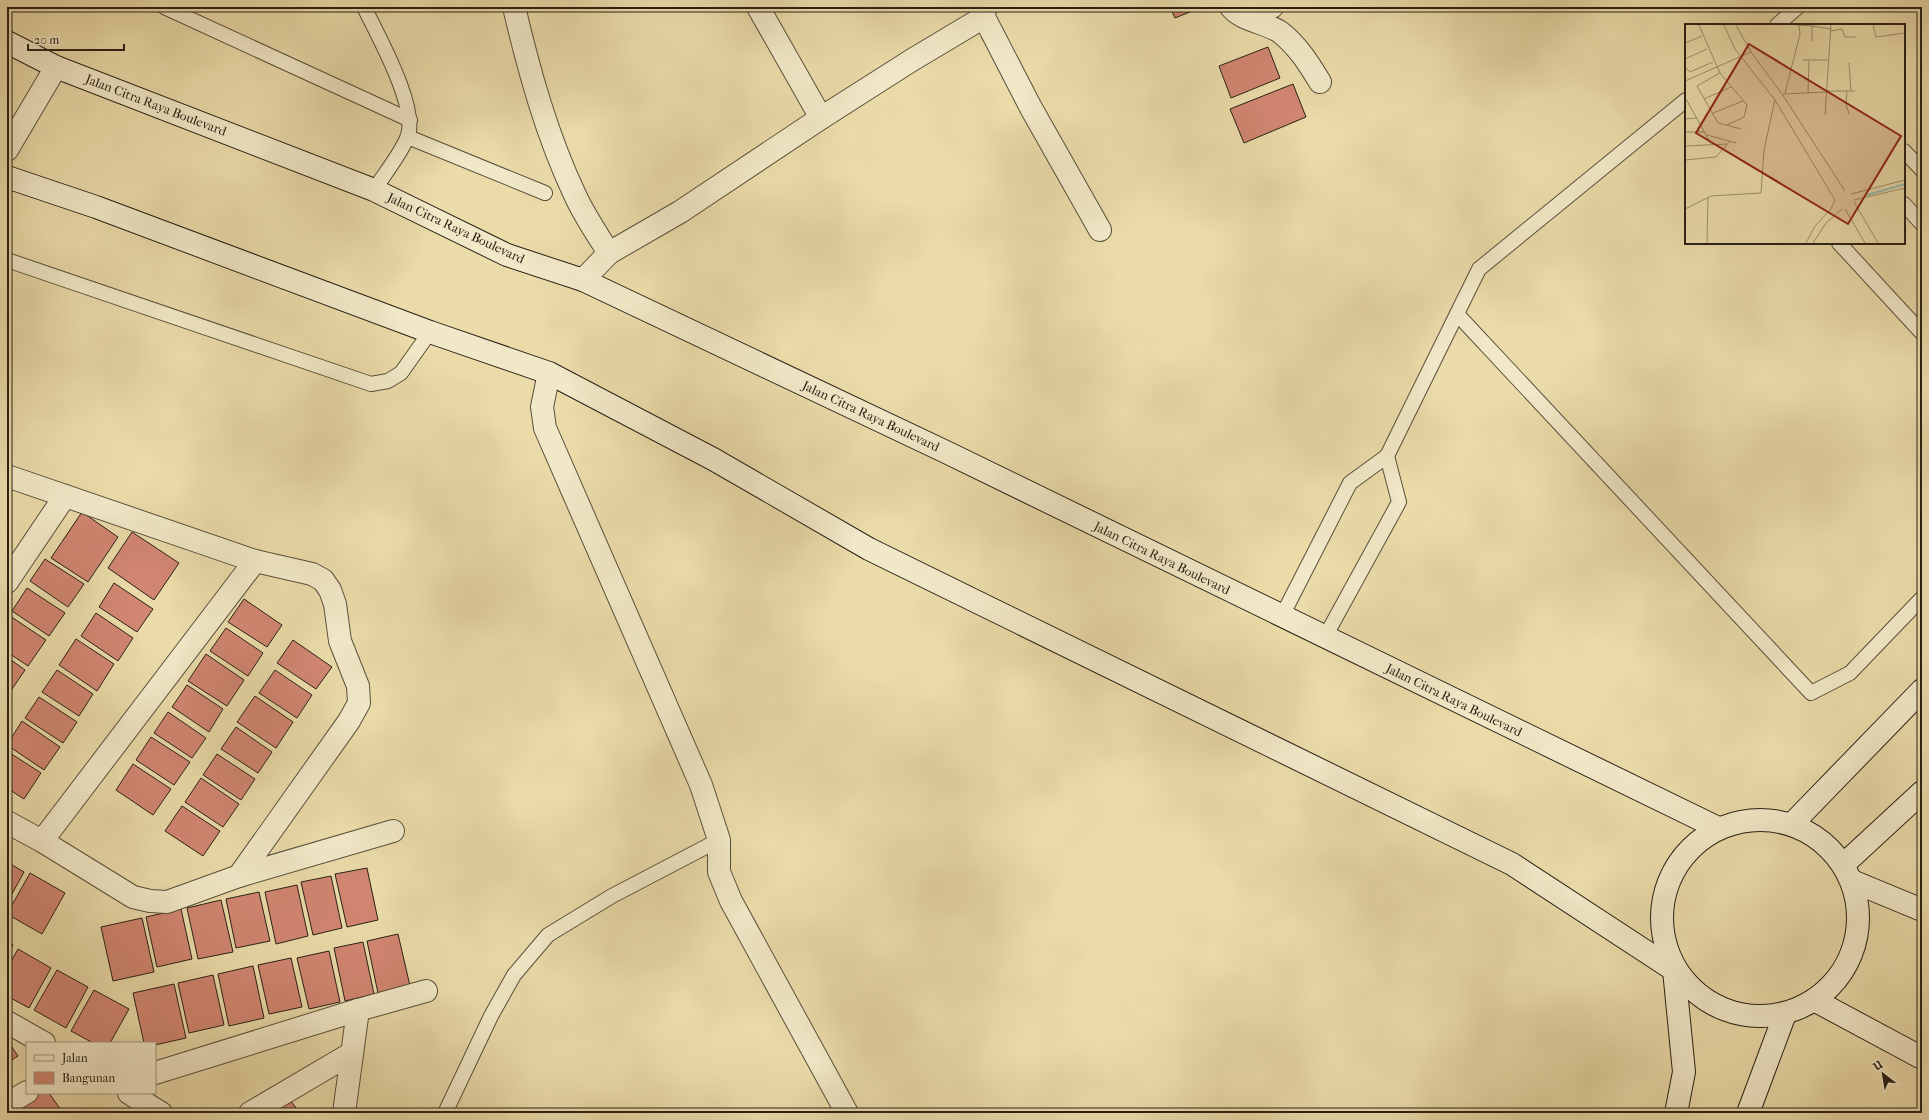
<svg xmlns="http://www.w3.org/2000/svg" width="1929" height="1120" viewBox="0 0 1929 1120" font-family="'IM FELL French Canon',serif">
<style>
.building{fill:#d18671;stroke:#292016}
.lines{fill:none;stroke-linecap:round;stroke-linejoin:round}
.lane-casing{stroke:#594f3b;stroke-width:16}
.street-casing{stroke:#594f3b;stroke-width:24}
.secondary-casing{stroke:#292016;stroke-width:24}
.lane{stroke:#f1e8c7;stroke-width:14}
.street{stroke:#f1e8c7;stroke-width:22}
.secondary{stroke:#f1e8c7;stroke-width:22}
.labels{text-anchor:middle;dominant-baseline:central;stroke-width:4;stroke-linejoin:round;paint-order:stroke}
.street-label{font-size:13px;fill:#292016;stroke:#f1e8c7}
.inset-river{fill:none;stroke:#98baad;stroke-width:2}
.inset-road{fill:none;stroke:#9d906e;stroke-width:1}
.view{fill:#8f2418;fill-opacity:0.15;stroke:#8f2418;stroke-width:2}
.inset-edge{fill:none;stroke:#292016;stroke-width:2}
</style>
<rect width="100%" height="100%" fill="#eadba9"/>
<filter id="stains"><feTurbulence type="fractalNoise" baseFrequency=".005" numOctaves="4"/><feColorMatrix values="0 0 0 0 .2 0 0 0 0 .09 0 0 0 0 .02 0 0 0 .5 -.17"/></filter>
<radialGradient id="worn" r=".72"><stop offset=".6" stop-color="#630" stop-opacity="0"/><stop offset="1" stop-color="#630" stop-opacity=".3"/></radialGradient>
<g class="building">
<polygon points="1170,7 1202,7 1175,18"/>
<polygon points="1268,47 1280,78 1231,98 1219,66"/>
<polygon points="1293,84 1306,117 1244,143 1230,109"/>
<polygon points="82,512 118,537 88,582 51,558"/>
<polygon points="132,532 179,563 154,600 108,568"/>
<polygon points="45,559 84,584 68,607 30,581"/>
<polygon points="114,583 153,609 137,632 99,607"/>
<polygon points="27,588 65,613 49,636 12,611"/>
<polygon points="244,599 282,625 267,647 228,622"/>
<polygon points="96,613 133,638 118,661 81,636"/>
<polygon points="7,614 46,640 28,666 7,652"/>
<polygon points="226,628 263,653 248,676 210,651"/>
<polygon points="76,639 114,664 97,691 59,665"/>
<polygon points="293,640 332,667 316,689 277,663"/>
<polygon points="206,654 244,680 227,706 188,681"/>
<polygon points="7,657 25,670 10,692 7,690"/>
<polygon points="57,670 93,694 79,716 42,692"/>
<polygon points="275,670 312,695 297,718 259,693"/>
<polygon points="187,685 223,709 209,732 172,707"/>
<polygon points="255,696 293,722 276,748 237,722"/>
<polygon points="39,697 77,722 63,743 25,718"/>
<polygon points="168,712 206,738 192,758 154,733"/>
<polygon points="22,721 60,747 44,770 7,745"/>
<polygon points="236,727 272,752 258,773 221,749"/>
<polygon points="151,737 190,762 174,785 136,760"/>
<polygon points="7,751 41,773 24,799 7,788"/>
<polygon points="217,754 255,779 241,800 203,775"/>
<polygon points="133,764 171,789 153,815 116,790"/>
<polygon points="201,778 239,804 223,827 185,802"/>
<polygon points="182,806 220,831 203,856 165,831"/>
<polygon points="7,862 24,872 7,903"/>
<polygon points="367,868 378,920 347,927 335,874"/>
<polygon points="30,873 65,893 42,934 7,914"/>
<polygon points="331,876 342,928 313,935 301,882"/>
<polygon points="297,885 308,936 276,944 265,892"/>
<polygon points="259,892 270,941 236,948 226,899"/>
<polygon points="221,900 233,952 198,959 187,908"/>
<polygon points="181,909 192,959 157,967 146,917"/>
<polygon points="142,918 154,972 113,981 101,927"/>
<polygon points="398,934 410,986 378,993 367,941"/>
<polygon points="7,941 13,945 7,956"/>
<polygon points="363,942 374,994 345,1001 334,948"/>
<polygon points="18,949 51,968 29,1008 7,996 7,969"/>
<polygon points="329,951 340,1002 309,1009 297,958"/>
<polygon points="291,958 302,1007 269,1014 258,965"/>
<polygon points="253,966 264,1018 229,1026 218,974"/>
<polygon points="57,970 88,987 66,1028 34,1010"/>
<polygon points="213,975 224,1025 189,1033 178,983"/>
<polygon points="174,984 186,1038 155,1045 155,1043 144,1043 133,993"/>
<polygon points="94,990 129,1009 110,1043 93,1043 71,1031"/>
<polygon points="7,1040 18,1056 7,1063"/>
<polygon points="30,1093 49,1093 63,1113 12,1113"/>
<polygon points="287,1096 300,1113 262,1113"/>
</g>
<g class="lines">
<g class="lane-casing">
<g id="lane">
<polyline points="164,7 410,120"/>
<path d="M364 7C377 34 420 110 407 138 401 153 384 175 374 190"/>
<polyline points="1777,25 1798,7"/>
<polyline points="408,137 545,193"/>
<polyline points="1904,151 1922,170"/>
<polyline points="1904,204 1922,224"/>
<polyline points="1839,243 1922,333"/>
<polyline points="7,260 371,384 388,381 401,373 430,332"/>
<polyline points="1457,314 1811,693 1850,673 1922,598"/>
<polyline points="1282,616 1350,483 1387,456 1479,269 1686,100"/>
<polyline points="1325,637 1399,502 1387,456"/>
<polyline points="445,1113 491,1016 514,975 548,935 612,896 719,840"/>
</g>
</g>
<g class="street-casing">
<g id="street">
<path d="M514 7C529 71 547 136 575 195 584 215 597 234 609 253"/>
<polyline points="758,7 821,118"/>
<polyline points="985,7 984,17 1031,108 1100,230"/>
<path d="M1231 7C1240 20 1267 23 1280 32 1298 46 1309 64 1320 82"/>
<polyline points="1250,18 1272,7"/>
<polyline points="7,150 56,67"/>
<polyline points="583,280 609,253 680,212 821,118 912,60 984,17"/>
<polyline points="549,373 542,407 545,428 701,785 719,840 719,872 731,901 847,1113"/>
<polyline points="7,476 255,561 312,574 323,580 330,590 335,604 340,641 358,686 359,703 349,721 239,876"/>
<polyline points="7,582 65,496"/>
<polyline points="7,822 42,841 133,897 150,901 167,902 239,876 393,831"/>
<polyline points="42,841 255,561"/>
<polyline points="7,1022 44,1043"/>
<polyline points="155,1073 358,1010 426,991"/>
<polyline points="129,1093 161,1113"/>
<polyline points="7,1104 27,1092"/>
<polyline points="250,1113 352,1053"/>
<polyline points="344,1113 358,1010"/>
</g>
</g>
<g class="secondary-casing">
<g id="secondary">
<polyline points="7,42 56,67 374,190 507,255 583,280 946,452 1718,828"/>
<polyline points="7,177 96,207 430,332 549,373 713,459 869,549 1512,864 1674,970 1684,1072 1676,1113"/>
<circle cx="1760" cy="918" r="98"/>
<polyline points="1792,824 1922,690"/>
<polyline points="1843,865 1922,792"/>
<polyline points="1852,881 1922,910"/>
<polyline points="1814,1000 1922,1058"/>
<polyline points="1748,1113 1785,1014"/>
</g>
</g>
<use href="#lane" class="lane"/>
<use href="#street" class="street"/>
<use href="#secondary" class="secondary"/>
</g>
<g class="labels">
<g class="street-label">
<text transform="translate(156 105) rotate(21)">Jalan Citra Raya Boulevard</text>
<text transform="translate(456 228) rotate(25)">Jalan Citra Raya Boulevard</text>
<text transform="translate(871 416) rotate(25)">Jalan Citra Raya Boulevard</text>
<text transform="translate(1162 558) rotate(26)">Jalan Citra Raya Boulevard</text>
<text transform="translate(1454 700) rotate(26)">Jalan Citra Raya Boulevard</text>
</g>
</g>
<g transform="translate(1685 24)">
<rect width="220" height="220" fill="#eadba9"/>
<path class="inset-river" d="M182 171 220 160"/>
<path class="inset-road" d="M14 1 35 49 62 81 59 93 42 101M39 1 50 25 90 76 150 176M51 1 66 28 97 70 160 167M112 1 127 2M188 1 191 13 220 9M146 7 157 5 160 13H171M127 17V2L146 5M0 19 17 12M0 35 22 25M118 36H143M164 39 166 67M0 43 5 48 28 38M35 49 12 62 33 99 56 105M0 57 66 28M142 67H170M162 67 161 80 164 90M100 69 115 10 114 1M123 69 124 37M98 70 141 68M1 75 26 120M19 75 46 63M28 89 58 77M140 91 146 1M0 95 12 94M0 108H20M22 111 51 119M0 122 42 120M0 136 31 133 45 117M166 170 220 156M169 176 220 164M169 178 193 219M0 185 26 172 76 169 79 126 90 76M160 185 180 219M22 219 23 173M121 219 130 202 146 185 150 176M128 219 141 199 157 185"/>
<path class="view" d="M64 20 216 112 163 200 11 109Z"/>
<rect width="220" height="220" class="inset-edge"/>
</g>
<rect width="1929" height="1120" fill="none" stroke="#eadba9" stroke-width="24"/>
<rect x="8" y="8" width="1913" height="1104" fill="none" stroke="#292016" stroke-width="2"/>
<rect x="12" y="12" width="1905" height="1096" fill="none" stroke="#292016"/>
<rect x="26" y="1042" width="130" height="52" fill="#f1e8c7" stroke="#a19880"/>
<rect x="34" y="1055" width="20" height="6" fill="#f1e8c7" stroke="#a19880"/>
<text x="62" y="1062" font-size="12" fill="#292016">Jalan</text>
<rect x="34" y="1072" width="20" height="12" fill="#d18671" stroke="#a19880"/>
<text x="62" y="1082" font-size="12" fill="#292016">Bangunan</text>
<g transform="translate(1883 1074) rotate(329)" stroke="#f1e8c7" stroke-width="3" paint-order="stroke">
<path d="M0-3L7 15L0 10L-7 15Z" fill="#292016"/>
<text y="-6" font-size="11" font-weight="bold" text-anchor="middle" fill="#292016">U</text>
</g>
<path d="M28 44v6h96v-6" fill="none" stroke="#292016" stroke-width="2"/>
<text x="34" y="44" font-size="12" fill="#292016" stroke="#f1e8c7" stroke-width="3" paint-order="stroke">20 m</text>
<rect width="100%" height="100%" filter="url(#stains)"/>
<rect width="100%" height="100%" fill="url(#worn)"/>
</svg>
